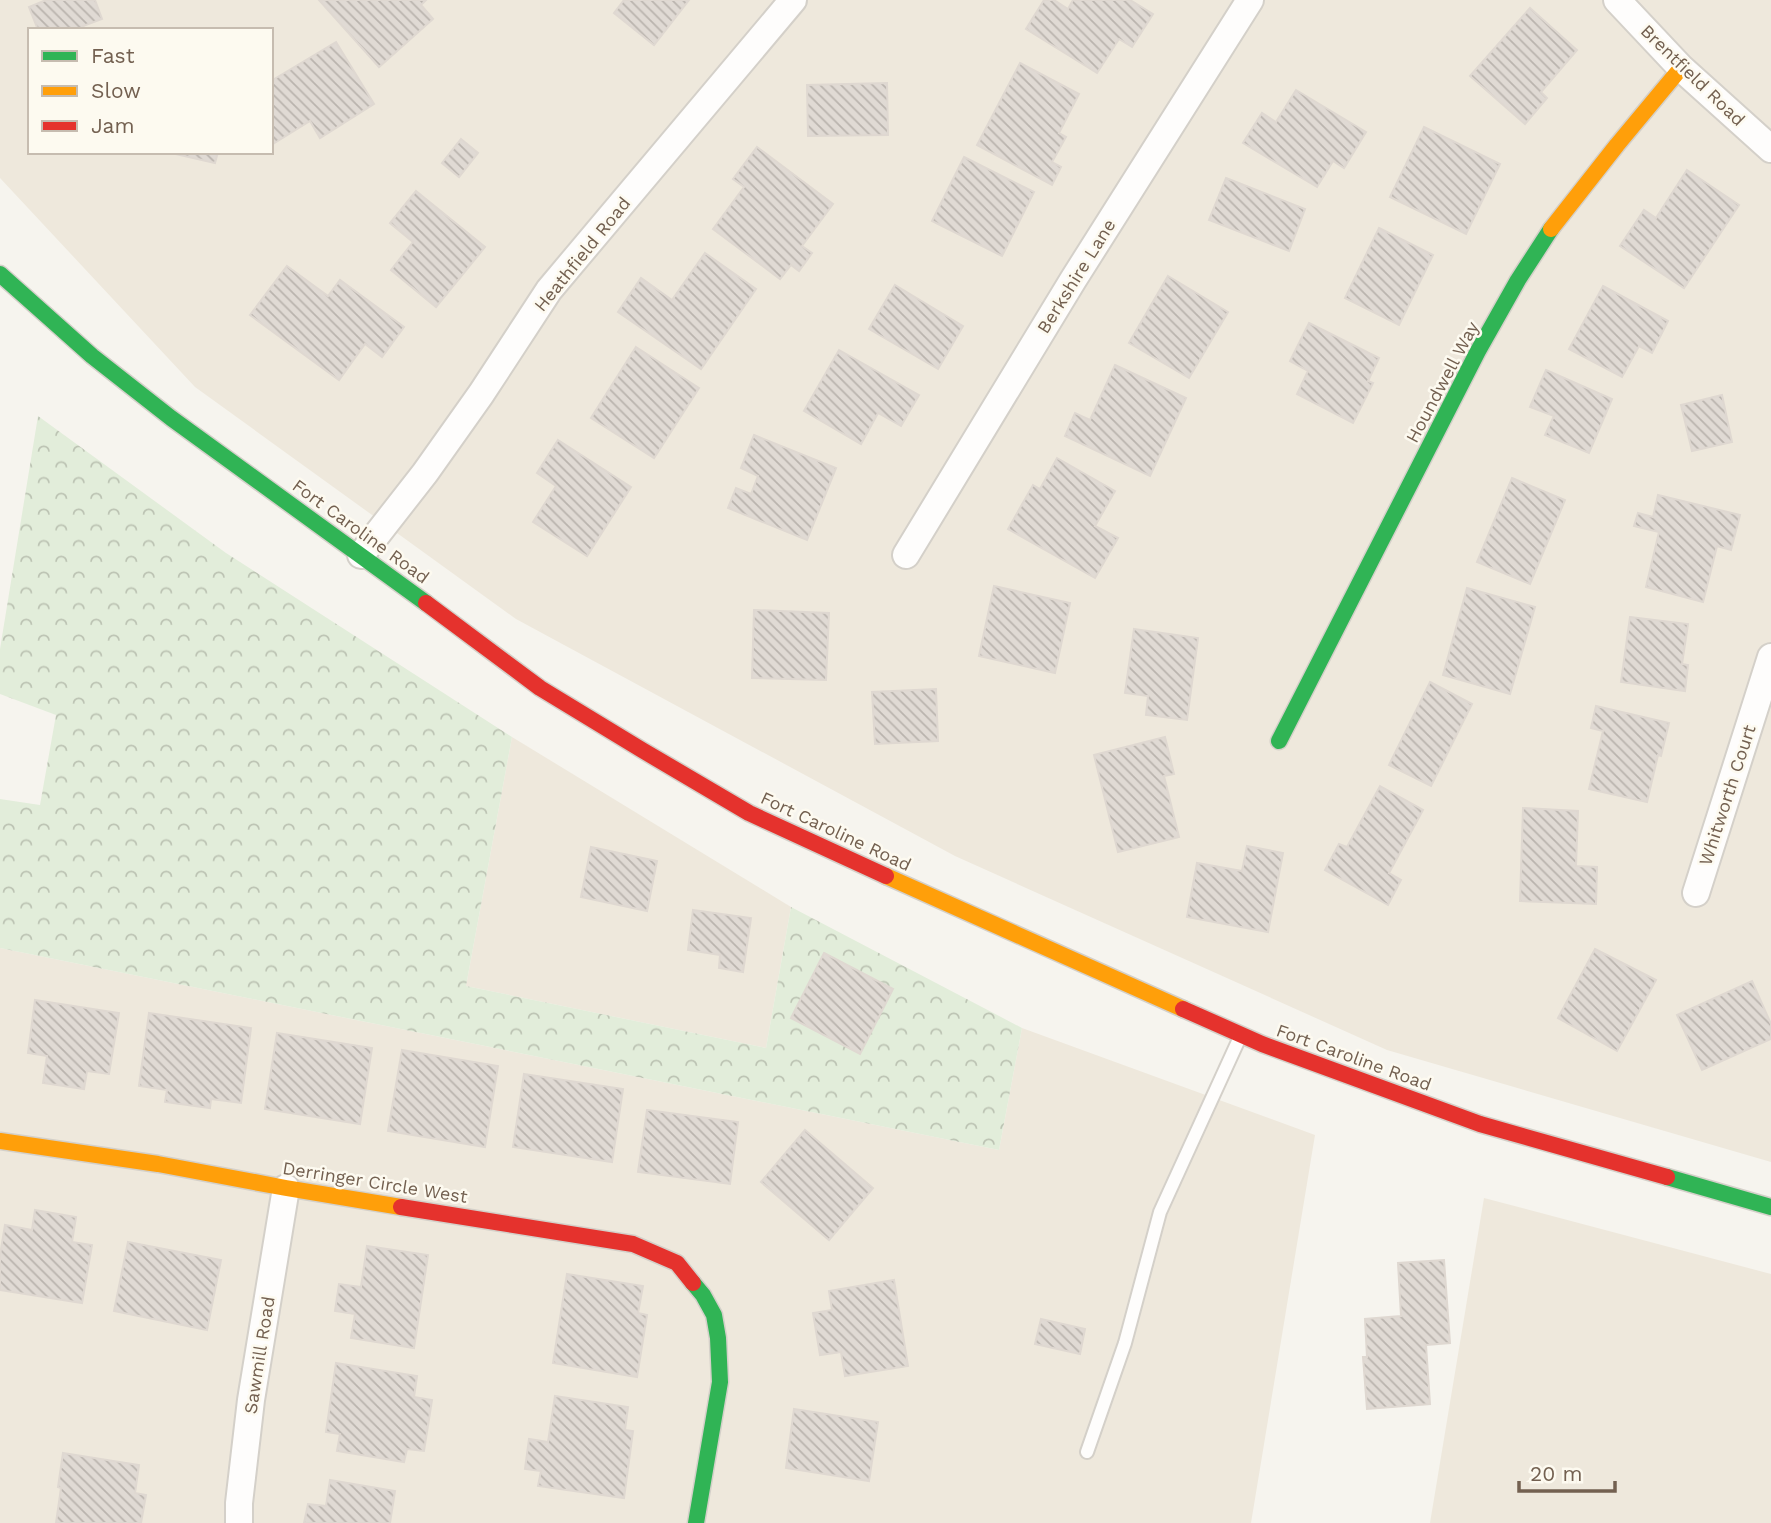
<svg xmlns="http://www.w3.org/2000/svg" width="1771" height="1523" viewBox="0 0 1771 1523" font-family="'Work Sans',sans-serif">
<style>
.residential{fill:#eee8dc;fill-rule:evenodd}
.forest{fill:url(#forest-crowns)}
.building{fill:url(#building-back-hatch);stroke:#dfd8d1;stroke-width:2}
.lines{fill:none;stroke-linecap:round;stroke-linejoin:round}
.lane-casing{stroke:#d4d0c9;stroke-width:16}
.street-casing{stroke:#d4d0c9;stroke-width:30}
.fast-casing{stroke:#d4d0c9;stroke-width:19}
.slow-casing{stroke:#d4d0c9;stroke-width:19}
.jam-casing{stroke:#d4d0c9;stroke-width:19}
.lane{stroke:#fefdfc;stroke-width:12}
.street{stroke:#fefdfc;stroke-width:26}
.fast{stroke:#30b455;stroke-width:16}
.slow{stroke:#ff9f0a;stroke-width:16}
.jam{stroke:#e5322d;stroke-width:16}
.labels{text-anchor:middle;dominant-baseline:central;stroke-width:5;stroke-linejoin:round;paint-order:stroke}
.street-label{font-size:18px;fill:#736050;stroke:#fdfaf0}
</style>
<defs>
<pattern id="forest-crowns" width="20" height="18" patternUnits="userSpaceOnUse" patternTransform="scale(1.75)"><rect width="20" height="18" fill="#e2edda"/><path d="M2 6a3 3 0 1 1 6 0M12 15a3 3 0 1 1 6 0" fill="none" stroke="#bcc3b3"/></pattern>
<pattern id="building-back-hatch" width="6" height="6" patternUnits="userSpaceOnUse" patternTransform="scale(1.75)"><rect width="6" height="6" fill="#e0dad4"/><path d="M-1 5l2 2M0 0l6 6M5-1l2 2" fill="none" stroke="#bab4ae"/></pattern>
</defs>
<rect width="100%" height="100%" fill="#f6f4ee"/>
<g class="residential">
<path d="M0 0H1771V1162L1387 1050 955 856 516 619 195 387 0 178ZM30 30H271V152H30Z"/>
<polygon points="512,737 791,907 766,1048 466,986"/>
<polygon points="0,948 999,1150 1022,1028 1315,1135 1251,1523 0,1523"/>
<polygon points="1484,1198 1771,1274 1771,1523 1430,1523"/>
</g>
<polygon class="forest" points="38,416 226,553 512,737 466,986 766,1048 791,907 1022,1028 999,1150 0,948 0,799 40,805 56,715 0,694 0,649"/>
<g class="building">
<polygon points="46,0 95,0 102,19 83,26 85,30 38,30 29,7"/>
<polygon points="319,0 426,0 421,5 433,19 379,67"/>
<polygon points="624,0 689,0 654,45 614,13"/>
<polygon points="1044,0 1054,0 1068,9 1073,0 1130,0 1153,14 1132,47 1119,39 1097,73 1026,29"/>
<polygon points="1530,8 1577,50 1541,92 1547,98 1525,124 1470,76"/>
<polygon points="336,42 374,104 320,138 310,121 273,144 271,141 271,81"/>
<polygon points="1020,63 1079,94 1059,133 1066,137 1052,162 1061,167 1052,185 977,145"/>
<polygon points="887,83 888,135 808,136 807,85"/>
<polygon points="1296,90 1366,132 1344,168 1333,161 1317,187 1243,143 1262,113 1276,122"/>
<polygon points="1424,127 1500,164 1466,234 1390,197"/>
<polygon points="461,139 478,153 459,177 442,163"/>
<polygon points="757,147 833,204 802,246 812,253 799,271 791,265 780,279 713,229 744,187 733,179"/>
<polygon points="167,152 218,152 215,163"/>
<polygon points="964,157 1034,192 1002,256 932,221"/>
<polygon points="1687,170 1739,205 1684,288 1620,246 1644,210 1656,218"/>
<polygon points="1226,178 1305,209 1289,251 1209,220"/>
<polygon points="416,191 485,247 436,307 391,270 413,242 390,223"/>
<polygon points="1379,228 1433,255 1399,325 1345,298"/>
<polygon points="705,253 756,289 701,369 618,312 641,278 672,300"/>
<polygon points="287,266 328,296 340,280 404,327 382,357 365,344 339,380 250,315"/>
<polygon points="1168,276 1228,312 1189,378 1129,343"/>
<polygon points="895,285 963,326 938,369 869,329"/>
<polygon points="1603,286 1668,321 1652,353 1639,346 1622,377 1569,349"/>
<polygon points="1309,323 1379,358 1368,381 1373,383 1353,423 1297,394 1308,371 1290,361"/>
<polygon points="636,347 699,388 654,458 591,418"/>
<polygon points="839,350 919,395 901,426 878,413 861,444 804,411"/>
<polygon points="1115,365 1186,398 1150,476 1065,436 1075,413 1090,420"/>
<polygon points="1546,370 1612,399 1589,453 1545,435 1554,416 1530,407"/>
<polygon points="1722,395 1732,442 1692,451 1681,405"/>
<polygon points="754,435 836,468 807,540 728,508 736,488 751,494 758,476 741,468"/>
<polygon points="558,440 631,487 587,556 533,522 556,486 537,473"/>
<polygon points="1057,458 1115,491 1095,526 1118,538 1095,578 1008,529 1033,485 1040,489"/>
<polygon points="1512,478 1565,500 1530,584 1477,562"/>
<polygon points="1658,495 1740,515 1731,550 1717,546 1703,602 1646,587 1659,532 1634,526 1638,513 1653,517"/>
<polygon points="994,586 1070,603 1055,673 979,656"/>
<polygon points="1467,588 1535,607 1510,694 1443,675"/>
<polygon points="754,610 829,613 826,680 752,678"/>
<polygon points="1630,617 1688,624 1682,664 1688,665 1685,691 1621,682"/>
<polygon points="1134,629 1198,638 1187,720 1146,715 1148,696 1125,693"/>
<polygon points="1430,682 1472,704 1431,786 1389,765"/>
<polygon points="936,689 938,741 875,744 872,692"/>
<polygon points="1596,706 1669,723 1661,756 1658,755 1647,802 1589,789 1603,731 1591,728"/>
<polygon points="1165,737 1174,774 1164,776 1179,837 1118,852 1094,755"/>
<polygon points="1380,786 1423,810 1389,873 1401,880 1388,905 1325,870 1339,844 1347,847"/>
<polygon points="1523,808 1578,811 1576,866 1597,867 1596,904 1520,901"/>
<polygon points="1247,846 1283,853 1268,932 1187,917 1197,863 1242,871"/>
<polygon points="591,847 657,861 647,911 581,897"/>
<polygon points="693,910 751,918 743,972 719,968 720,955 688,950"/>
<polygon points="1595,949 1656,980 1617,1051 1558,1018"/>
<polygon points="824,953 893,989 860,1054 791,1018"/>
<polygon points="1752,981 1771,1024 1771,1039 1702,1070 1677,1015"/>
<polygon points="35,1000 119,1013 109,1074 87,1071 84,1089 43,1083 47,1056 28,1053"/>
<polygon points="149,1013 251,1028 241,1103 211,1099 210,1108 165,1102 167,1090 139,1086"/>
<polygon points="277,1033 372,1048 360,1124 265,1109"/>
<polygon points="402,1050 498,1066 485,1147 388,1131"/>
<polygon points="524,1074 623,1089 612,1162 513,1147"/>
<polygon points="647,1110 738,1122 730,1184 638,1172"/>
<polygon points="805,1130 873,1188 829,1240 761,1182"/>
<polygon points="35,1210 76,1217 72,1242 92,1245 82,1303 0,1290 0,1255 5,1225 32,1230"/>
<polygon points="128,1242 221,1260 207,1330 114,1311"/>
<polygon points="367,1246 428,1255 414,1348 351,1338 355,1314 335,1311 339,1284 361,1287"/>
<polygon points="1444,1260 1450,1343 1426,1345 1430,1404 1367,1409 1363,1357 1367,1357 1365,1319 1401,1316 1398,1263"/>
<polygon points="567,1274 643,1286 638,1313 647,1315 637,1377 553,1363"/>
<polygon points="894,1280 908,1366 845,1376 841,1352 820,1355 813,1313 832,1310 829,1291"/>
<polygon points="1041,1319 1085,1329 1080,1354 1035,1344"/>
<polygon points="336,1363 417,1376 414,1397 432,1400 424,1451 407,1449 404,1462 337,1451 340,1434 326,1432"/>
<polygon points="555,1396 628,1407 625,1430 633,1431 624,1498 538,1486 541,1471 525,1469 529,1439 548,1442"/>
<polygon points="794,1409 878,1422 869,1481 786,1468"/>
<polygon points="63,1453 139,1465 135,1493 146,1495 141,1523 56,1523 61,1488 58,1487"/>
<polygon points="330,1480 395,1491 390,1523 304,1523 308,1504 326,1506"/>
</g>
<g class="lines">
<g class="lane-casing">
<polyline id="lane" points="1087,1452 1125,1343 1160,1212 1240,1037"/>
</g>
<g class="street-casing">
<g id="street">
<polyline points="1617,0 1681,68 1771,149"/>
<polyline points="361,555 425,473 481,394 549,290 793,0"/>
<polyline points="906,555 1073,280 1250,0"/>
<polyline points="1696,893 1771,657"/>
<polyline points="239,1523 239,1503 251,1400 286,1188"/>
</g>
</g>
<g class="fast-casing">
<g id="fast">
<polyline points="0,274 92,356 171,418 426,603"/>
<polyline points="1279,741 1478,351 1518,280 1551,229"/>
<polyline points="1667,1177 1771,1207"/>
<polyline points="693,1283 703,1295 714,1315 718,1338 720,1382 696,1523"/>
</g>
</g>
<g class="slow-casing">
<g id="slow">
<polyline points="1551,229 1617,145 1681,68"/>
<polyline points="886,876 1183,1009"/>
<polyline points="0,1141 158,1164 286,1188 401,1207"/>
</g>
</g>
<g class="jam-casing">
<g id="jam">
<polyline points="426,603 540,688 642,750 749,813 886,876"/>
<polyline points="1183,1009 1262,1044 1480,1124 1667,1177"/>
<polyline points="401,1207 633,1244 677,1263 693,1283"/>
</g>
</g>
<use href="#lane" class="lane"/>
<use href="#street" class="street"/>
<use href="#fast" class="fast"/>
<use href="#slow" class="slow"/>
<use href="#jam" class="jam"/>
</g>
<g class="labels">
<g class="street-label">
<text transform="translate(1693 75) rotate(44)">Brentfield Road</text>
<text transform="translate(582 254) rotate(-51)">Heathfield Road</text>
<text transform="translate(1076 276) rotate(-58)">Berkshire Lane</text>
<text transform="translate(1442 382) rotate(-62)">Houndwell Way</text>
<text transform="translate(361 531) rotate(36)">Fort Caroline Road</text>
<text transform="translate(1727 795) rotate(-72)">Whitworth Court</text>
<text transform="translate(836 831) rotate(25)">Fort Caroline Road</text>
<text transform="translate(1354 1057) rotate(20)">Fort Caroline Road</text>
<text transform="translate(375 1182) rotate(9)">Derringer Circle West</text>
<text transform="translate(259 1355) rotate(-81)">Sawmill Road</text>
</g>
</g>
<rect x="28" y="28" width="245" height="126" fill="#fdfaf0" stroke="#c6bcb0" stroke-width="2"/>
<rect x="42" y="51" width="35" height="10" fill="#30b455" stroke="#c6bcb0" stroke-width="2"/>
<text x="91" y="63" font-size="21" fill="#736050">Fast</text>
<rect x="42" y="86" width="35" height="10" fill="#ff9f0a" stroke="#c6bcb0" stroke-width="2"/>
<text x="91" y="98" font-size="21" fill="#736050">Slow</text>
<rect x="42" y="121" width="35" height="10" fill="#e5322d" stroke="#c6bcb0" stroke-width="2"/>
<text x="91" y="133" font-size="21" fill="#736050">Jam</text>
<path d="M1519 1481v10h96v-10" fill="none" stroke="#736050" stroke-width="3.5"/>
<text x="1530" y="1481" font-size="21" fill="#736050" stroke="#fdfaf0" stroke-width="5" paint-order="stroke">20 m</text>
</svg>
